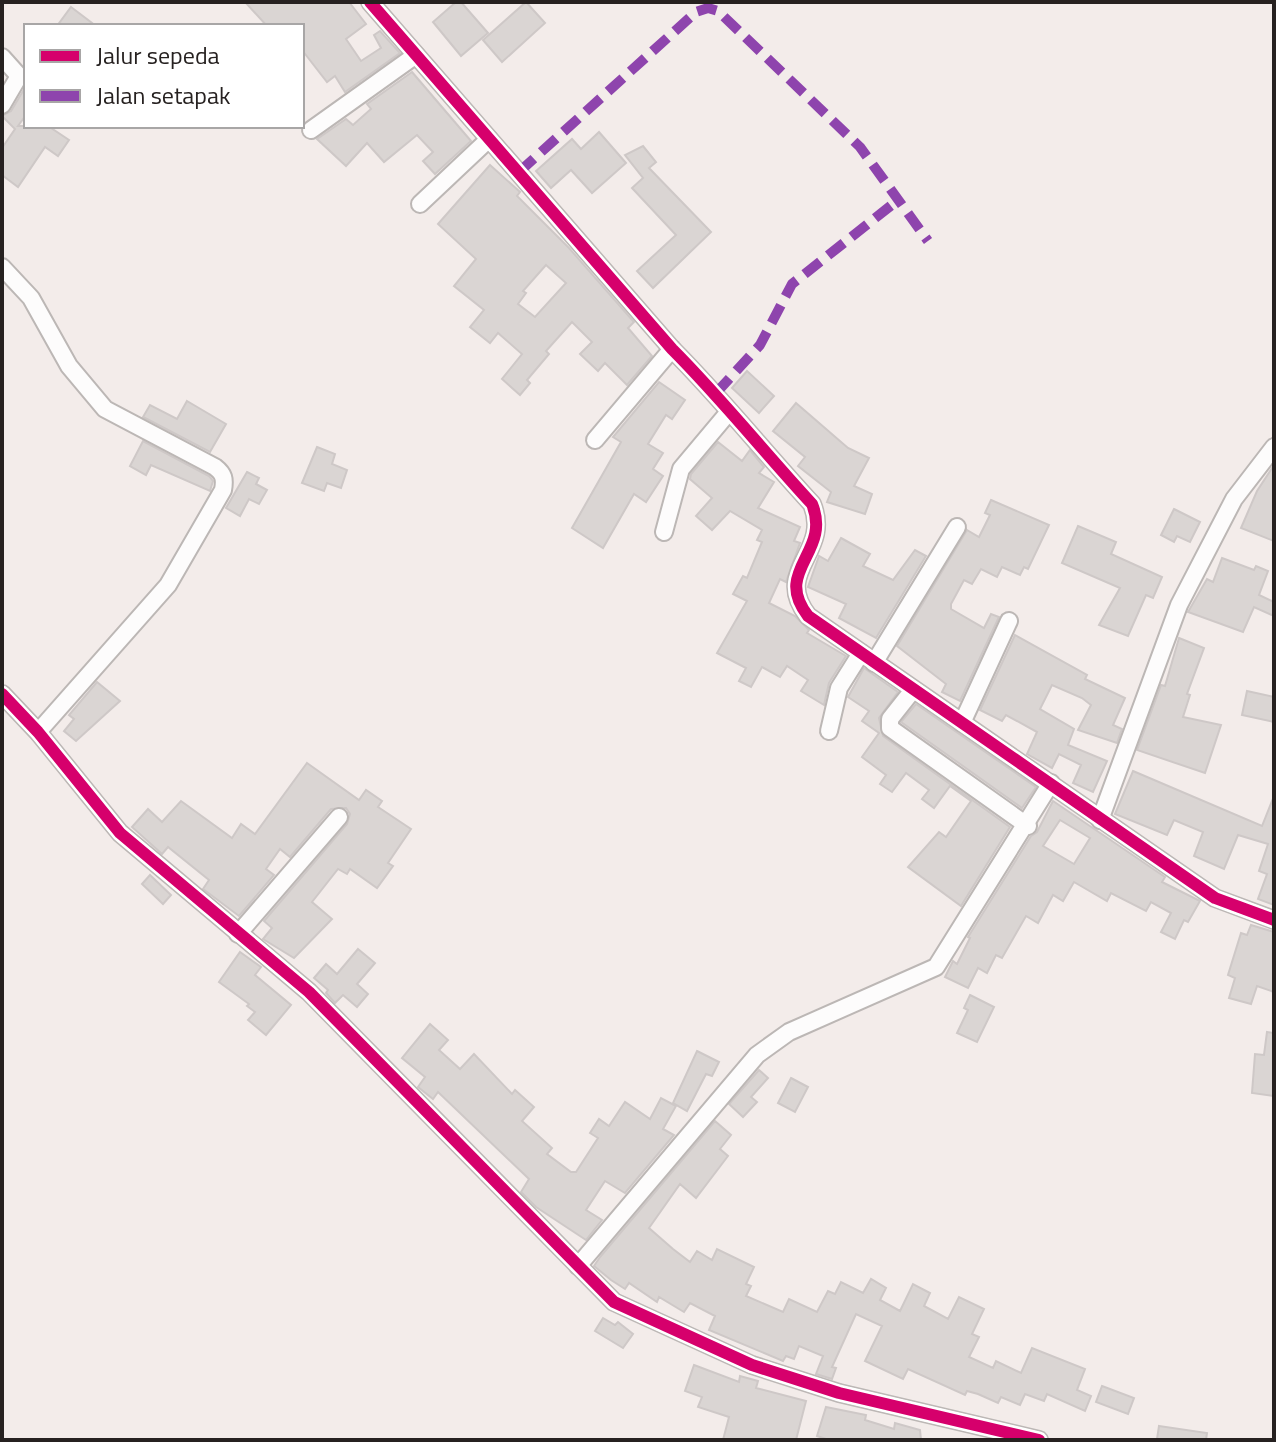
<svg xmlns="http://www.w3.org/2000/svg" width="1276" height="1442" viewBox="0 0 1276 1442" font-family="'Titillium Web',sans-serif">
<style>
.building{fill:#dad5d3;stroke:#cec8c7;stroke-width:2;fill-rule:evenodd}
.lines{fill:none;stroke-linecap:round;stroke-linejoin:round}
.minor-casing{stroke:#bcb7b5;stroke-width:20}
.minor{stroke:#fdfcfc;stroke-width:16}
.quiet{stroke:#8e44ad;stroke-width:10;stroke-dasharray:20 10;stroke-linecap:butt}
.cycleway-casing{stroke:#fff;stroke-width:17}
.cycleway{stroke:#d6006c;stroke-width:12}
</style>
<rect width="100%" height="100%" fill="#f3ecea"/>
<g class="building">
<polygon points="245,2 349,2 366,24 346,39 361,61 381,48 374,35 380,31 400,53 345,92 335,76 327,82 302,50 302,26 267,26"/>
<polygon points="456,2 461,2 488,33 461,56 433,22"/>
<polygon points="526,2 545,23 502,62 483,40"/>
<polygon points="71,7 96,26 57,26"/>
<polygon points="412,72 471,141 435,174 423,161 433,152 417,135 384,162 367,143 346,166 317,139 346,119 353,125 371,109 367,104"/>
<polygon points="26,86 26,115 18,126 48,126 69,140 58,156 45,147 18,187 2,175 2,148 15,129 2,116 11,111"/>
<polygon points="599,132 626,163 592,193 571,170 551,188 536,171 572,139 581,149"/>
<polygon points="643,146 656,162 649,168 711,232 653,288 637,271 676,235 632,188 643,178 625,155"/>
<path d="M490 165 520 192 517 196 569 248 634 322 628 328 652 356 627 385 605 363 598 371 580 354 592 342 572 322 546 351 549 354 527 380 530 383 520 395 502 379 522 354 498 333 490 343 470 327 484 310 454 286 476 259 438 224ZM546 265 566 283 535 317 518 304 526 293 523 291Z"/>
<polygon points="747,371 774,396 759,413 732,388"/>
<polygon points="659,382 685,400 672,419 666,415 648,444 663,453 653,469 663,476 646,502 634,494 603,548 572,528 621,442 613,437"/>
<polygon points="187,401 226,424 210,452 143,417 150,405 177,419"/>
<polygon points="796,403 848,448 869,458 854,486 872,494 865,514 827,502 831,492 798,466 805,457 773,431"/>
<polygon points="143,441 209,476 213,481 210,491 151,465 146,475 130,466"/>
<polygon points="718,442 742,461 750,450 764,467 759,473 774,482 758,508 800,527 794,541 800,543 786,582 780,579 769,603 795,616 809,630 807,633 846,656 829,683 824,705 801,691 808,680 787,666 780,677 762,667 751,687 739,681 746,668 717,653 747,601 733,594 743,576 747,578 762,542 757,540 762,530 730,511 712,530 696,516 712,498 690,479 691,474"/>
<polygon points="317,447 335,454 332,464 347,470 341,488 327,483 324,491 302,483"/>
<polygon points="1274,465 1274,541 1241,528 1257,491"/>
<polygon points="247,472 259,478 256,484 267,490 259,504 249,499 240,516 226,508"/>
<polygon points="991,500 1049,525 1028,569 1024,567 1020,575 1002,567 997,577 981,569 972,584 964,580 951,604 951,609 984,628 991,614 999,617 960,701 942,692 946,684 897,646 967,530 979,537 990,515 985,513"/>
<polygon points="1174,509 1200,522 1190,542 1177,536 1174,542 1161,535"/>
<polygon points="1078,526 1116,542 1111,554 1162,577 1153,598 1146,595 1128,636 1099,625 1120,588 1062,563"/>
<polygon points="841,538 870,554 863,566 893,580 915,550 926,556 876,638 839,618 846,604 808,587 819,556 828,561"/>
<polygon points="1222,558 1254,570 1256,566 1268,571 1259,595 1274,602 1274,616 1254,607 1243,632 1188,612 1207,579 1213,582"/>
<polygon points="1015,635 1087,675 1085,679 1125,698 1113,725 1122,729 1117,743 1078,730 1091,705 1082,698 1052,685 1040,709 1074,729 1068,745 1107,761 1093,792 1073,783 1081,765 1059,754 1052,768 1027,754 1037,732 1006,715 1002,721 980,710"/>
<polygon points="1179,638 1204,648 1187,694 1190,695 1183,717 1221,725 1205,773 1137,750 1161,685 1165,686"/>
<polygon points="864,668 898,692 879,718 883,736 1010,827 961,906 908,867 939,832 946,837 971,801 950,786 934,808 922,799 929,790 906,773 892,792 880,784 886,775 862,757 879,733 862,721 869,711 848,697"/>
<polygon points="97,682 120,701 76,741 64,731 74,719 69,715"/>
<polygon points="1247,691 1274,697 1274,722 1242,715"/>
<polygon points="916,704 1036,787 1022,808 901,722"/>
<polygon points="307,763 359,800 366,790 382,801 378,807 411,829 388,863 393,866 377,888 350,869 347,874 338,869 312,902 332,919 294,958 263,939 272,928 264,921 347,824 350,814 346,808 331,809 290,857 280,849 266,869 274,875 239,916 203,889 209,880 168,847 162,854 132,827 148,809 162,822 181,801 232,838 241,824 255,834"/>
<polygon points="1133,771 1262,826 1274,796 1274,905 1258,899 1267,874 1259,871 1268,844 1238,835 1224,869 1194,856 1203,832 1174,820 1167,835 1115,814"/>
<path d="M1053 801 1165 877 1162 882 1200 901 1188 922 1184 920 1175 939 1161 932 1171 913 1151 902 1146 911 1111 893 1107 901 1074 882 1063 901 1053 895 1038 923 1026 916 1002 958 996 955 987 973 978 968 968 988 945 977 953 961 957 964 970 938 968 937 1031 836 1037 832ZM1060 820 1090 838 1074 864 1043 846Z"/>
<polygon points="150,875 171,895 163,904 142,884"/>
<polygon points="1251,925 1274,932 1274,992 1257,986 1251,1004 1229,998 1235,978 1228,975 1241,933 1247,935"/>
<polygon points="358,949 375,963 357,984 368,994 357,1007 343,995 335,1003 326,993 328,990 314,978 326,964 337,974"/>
<polygon points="240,952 261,967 255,975 291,1005 266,1035 248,1020 255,1012 247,1006 249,1004 219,982"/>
<polygon points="970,995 994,1007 977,1042 957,1033 968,1010 964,1008"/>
<polygon points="430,1024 448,1040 439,1050 460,1069 474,1054 512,1094 515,1090 534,1107 522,1121 552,1148 547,1154 571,1172 576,1172 598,1138 590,1133 599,1119 609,1126 625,1102 650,1119 661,1098 676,1106 663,1129 674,1135 625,1193 605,1181 586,1210 602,1220 586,1240 536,1207 521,1192 529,1179 438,1092 433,1099 418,1087 425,1077 402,1058"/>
<polygon points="1267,1032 1274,1033 1274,1096 1252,1093 1255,1054 1264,1055"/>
<polygon points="697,1051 719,1062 712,1076 706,1074 687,1111 673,1103"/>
<polygon points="759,1070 768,1078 751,1097 757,1102 743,1117 729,1104"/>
<polygon points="791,1078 808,1087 795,1112 778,1103"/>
<polygon points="715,1121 731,1135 720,1149 728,1156 696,1198 680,1184 649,1228 673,1249 690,1262 697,1251 712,1260 717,1249 754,1267 746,1284 751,1286 746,1296 783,1312 789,1299 817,1312 828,1291 835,1294 841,1282 863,1293 871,1279 886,1288 880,1300 900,1311 913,1284 930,1293 924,1306 948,1319 959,1297 984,1309 972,1334 979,1337 969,1357 993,1368 996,1361 1021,1373 1032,1348 1085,1369 1077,1390 1091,1396 1085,1411 1047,1394 1044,1401 1025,1394 1020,1405 1001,1397 998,1403 978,1394 967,1391 965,1395 908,1369 903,1379 865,1361 882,1326 856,1314 832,1367 836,1368 832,1379 816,1374 823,1356 799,1346 794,1359 786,1356 783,1361 709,1330 715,1316 690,1303 684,1312 659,1297 657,1302 629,1283 625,1289 611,1280 594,1266 600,1257"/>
<polygon points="603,1318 615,1325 618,1322 633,1334 623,1348 595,1331"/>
<polygon points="694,1365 739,1382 740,1376 758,1381 756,1388 806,1401 796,1440 723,1440 729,1417 698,1407 702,1397 685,1391"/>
<polygon points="1102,1386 1134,1398 1128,1414 1096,1402"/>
<polygon points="826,1407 866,1415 865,1420 894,1429 895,1423 920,1430 921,1440 829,1440 817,1436"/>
<polygon points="1159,1426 1207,1433 1206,1440 1157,1439"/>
</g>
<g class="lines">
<g class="minor-casing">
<g id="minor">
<path d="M370 2 672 349C721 398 764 452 812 504 832 553 772 570 808 616L1215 898 1274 920"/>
<polyline points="2,57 19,76 2,105"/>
<polyline points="311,130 416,55"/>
<polyline points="420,204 489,139"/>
<path d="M2 267 31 298 69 366 105 409 215 467C224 474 225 479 223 490L168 585 38 732"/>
<polyline points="595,440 672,349"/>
<polyline points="664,532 681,469 728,413"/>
<polyline points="874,663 957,527"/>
<polyline points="913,690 890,719 890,728 1028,826"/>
<polyline points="2,694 38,732 120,833 309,992 614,1302 752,1365 839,1393 1039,1440"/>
<polyline points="962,723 1009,621"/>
<polyline points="829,731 839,688 861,653"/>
<polyline points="1100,820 1179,605 1234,499 1274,447"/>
<polyline points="238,934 339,817"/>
<polyline points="578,1266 757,1055 789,1032 936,967 1051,783"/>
</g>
</g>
<use href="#minor" class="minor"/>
<g class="quiet">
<polyline points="519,172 696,12 708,8 718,11 860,147 928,241"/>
<polyline points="716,393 760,345 792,284 898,200"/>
</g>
<g class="cycleway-casing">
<g id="cycleway">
<path d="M370 2 672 349C721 398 764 452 812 504 832 553 772 570 808 616L1215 898 1274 920"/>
<polyline points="2,694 38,732 120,833 309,992 614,1302 752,1365 839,1393 1039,1440"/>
</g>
</g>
<use href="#cycleway" class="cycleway"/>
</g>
<rect width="1276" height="1442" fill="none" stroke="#262120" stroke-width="8"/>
<rect x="24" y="24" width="280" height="104" fill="#ffffff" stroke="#a8a6a6" stroke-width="2"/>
<rect x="40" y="50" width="40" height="12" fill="#d6006c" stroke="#a8a6a6" stroke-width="2"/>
<text x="96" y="64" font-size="24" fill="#262120">Jalur sepeda</text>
<rect x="40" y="90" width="40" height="12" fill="#8e44ad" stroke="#a8a6a6" stroke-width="2"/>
<text x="96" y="104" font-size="24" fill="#262120">Jalan setapak</text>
</svg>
